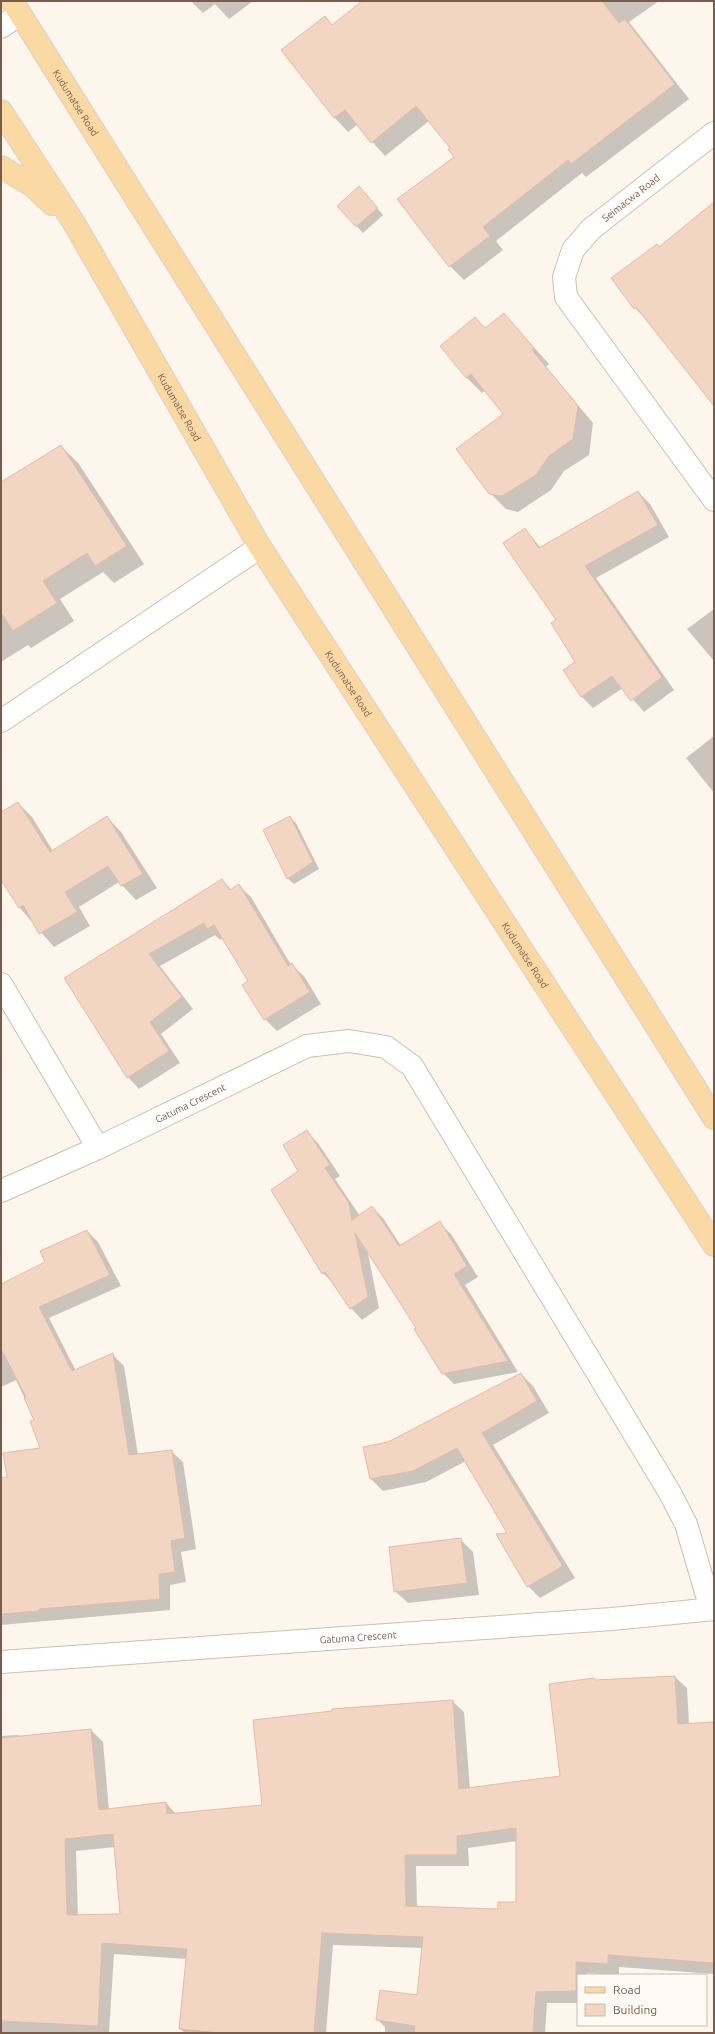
<svg xmlns="http://www.w3.org/2000/svg" width="715" height="2034" viewBox="0 0 715 2034" font-family="Ubuntu,sans-serif">
<style>
.shadow{fill:#0003;fill-rule:evenodd}
.building{fill:#f3d5c3;stroke:#e6bba3;fill-rule:evenodd}
.lines{fill:none;stroke-linecap:round;stroke-linejoin:round}
.minor-casing{stroke:#d1beb0;stroke-width:24}
.tertiary-casing{stroke:#d1beb0;stroke-width:24}
.primary-casing{stroke:#dad1cd;stroke-width:24}
.minor{stroke:#fff;stroke-width:22}
.tertiary{stroke:#fff;stroke-width:22}
.primary{stroke:#fbd9a5;stroke-width:22}
.labels{text-anchor:middle;dominant-baseline:central;stroke-width:4;stroke-linejoin:round;paint-order:stroke}
.street-label{font-size:10px;fill:#7a5c4d;stroke:#fffaf3}
</style>
<rect width="100%" height="100%" fill="#fdf6ec"/>
<g class="shadow">
<polygon points="191,1 253,1 229,19 215,4 203,13"/>
<polygon points="364,1 659,1 629,22 689,99 586,177 582,173 496,241 503,250 464,280 450,266 455,157 451,148 429,121 385,156 357,125 348,132 335,118 282,50 325,17 333,25"/>
<polygon points="365,194 383,215 363,233 338,206"/>
<polygon points="714,204 714,404 649,322 635,308 659,248"/>
<polygon points="504,314 549,364 546,367 593,423 589,455 564,471 551,490 518,512 506,509 490,493 504,414 485,390 482,393 466,377 475,318 486,329"/>
<polygon points="61,446 79,464 144,564 114,583 103,572 60,599 74,621 31,648 28,645 1,662 1,483"/>
<polygon points="638,492 650,504 669,537 596,578 674,690 644,712 623,688 593,708 581,696 576,662 557,620 525,529 541,548"/>
<polygon points="714,609 714,661 687,629"/>
<polygon points="714,736 714,793 686,758"/>
<polygon points="18,803 32,817 53,851 107,817 121,832 157,888 136,900 119,882 79,907 90,926 54,947 19,907 1,878 1,814"/>
<polygon points="289,817 296,823 319,869 294,884 287,878"/>
<polygon points="221,880 232,890 239,886 251,897 291,965 304,976 321,1004 277,1031 265,1019 250,981 223,938 220,940 215,935 160,966 193,1009 161,1034 180,1063 139,1089 128,1077 65,979"/>
<polygon points="307,1132 318,1143 340,1176 335,1179 360,1216 372,1207 383,1218 401,1246 439,1223 451,1234 478,1277 465,1285 518,1372 454,1384 443,1373 417,1328 367,1249 379,1308 362,1320 351,1308 334,1284 323,1273 300,1171"/>
<polygon points="87,1231 98,1242 121,1286 49,1318 76,1371 113,1355 124,1366 138,1455 171,1451 183,1462 196,1549 181,1552 186,1582 170,1585 170,1610 1,1625 1,1479 8,1478 41,1449 35,1420 16,1380 1,1387 1,1285 46,1262"/>
<polygon points="521,1374 533,1386 549,1413 493,1445 575,1578 540,1598 528,1586 509,1534 466,1461 426,1482 383,1491 371,1479 388,1442"/>
<polygon points="461,1540 473,1552 479,1595 408,1603 395,1591"/>
<path d="M675 1677 687 1688 689 1724 714 1723V1974L619 1967V1975L587 1973V1975H578V2003H547L545 2033H385V2027L377 2019 418 1996 423 1948 333 1945 326 2033H185L180 2029 187 1959 114 1954 109 2033 1 2032V1736L18 1735 21 1737 91 1730 103 1742 109 1810 166 1803 176 1814 264 1806 452 1701 464 1712 470 1789 561 1777 595 1681ZM517 1841V1903L499 1910 417 1907 416 1866H469L468 1848ZM115 1847 121 1915 78 1916 76 1851Z"/>
</g>
<g class="building">
<polygon points="362,1 602,1 619,23 625,19 675,84 571,164 568,160 483,227 490,236 449,267 397,199 454,157 448,149 450,148 416,106 371,143 345,110 334,118 281,50 325,16 332,25"/>
<polygon points="359,186 378,208 356,227 337,206"/>
<polygon points="714,202 714,406 636,307 634,309 611,278 657,244 659,247"/>
<polygon points="504,313 534,348 532,350 578,406 573,439 549,456 536,475 502,496 489,494 456,449 503,414 471,374 466,378 440,346 475,317 485,328"/>
<polygon points="61,445 127,546 95,566 87,553 43,581 57,603 13,631 1,613 1,482"/>
<polygon points="638,491 658,525 585,566 662,677 631,701 612,676 581,697 563,670 575,662 551,623 556,620 503,543 525,528 539,548"/>
<polygon points="18,802 50,852 107,816 143,874 121,886 108,866 65,892 77,912 39,934 23,905 19,908 1,880 1,812"/>
<polygon points="290,816 313,862 287,879 263,830"/>
<polygon points="222,879 230,890 239,884 288,966 292,963 310,992 264,1020 242,985 248,981 214,925 207,929 204,923 149,954 182,997 150,1022 169,1051 127,1078 64,978"/>
<polygon points="307,1130 330,1165 325,1168 349,1203 352,1220 372,1206 399,1246 440,1221 467,1266 454,1274 508,1361 442,1374 414,1329 416,1328 355,1233 368,1297 350,1309 325,1272 322,1274 271,1190 298,1171 283,1145"/>
<polygon points="87,1230 110,1275 39,1307 72,1371 113,1353 129,1455 172,1450 185,1538 171,1541 175,1572 159,1574 160,1599 39,1609 39,1611 1,1614 1,1478 7,1477 3,1453 40,1448 30,1421 34,1420 24,1398 26,1397 1,1349 1,1284 45,1262 40,1251"/>
<polygon points="521,1373 537,1401 482,1433 563,1566 527,1587 496,1534 507,1533 457,1448 413,1471 370,1479 363,1447 388,1442"/>
<polygon points="461,1538 467,1583 394,1592 389,1547"/>
<path d="M675 1676 678 1724 714 1722V1963L608 1955V1964L576 1962V1991L536 1992 533 2033H414L415 2026 376 2020 380 1990 417 1995 423 1937 322 1933 314 2033H223L179 2029 187 1949 102 1943 98 2026 1 2021V1738L91 1729 99 1810 166 1802 167 1814 262 1805 253 1720 332 1711V1709L453 1700 459 1789 560 1776 549 1684 594 1678 595 1680ZM516 1828V1902H498V1909L406 1906 405 1855H457V1836ZM113 1834 120 1914 67 1915 65 1839Z"/>
</g>
<g class="lines">
<g class="minor-casing">
<g id="minor">
<polyline points="714,133 591,229 573,250 564,277 566,297 714,500"/>
<polyline points="1,721 260,547"/>
<polyline points="1,984 98,1148"/>
<path id="s1" d="M1 1191 98 1148 307 1046 349 1041 386 1047 412 1066 670 1493 686 1524 711 1609"/>
<path id="s2" d="M1 1662 612 1619 714 1609"/>
</g>
</g>
<g class="tertiary-casing">
<polyline id="tertiary" points="1,27 20,14"/>
</g>
<g class="primary-casing">
<g id="primary">
<path id="s3" d="M12 1 714 1118"/>
<path id="s4" d="M1 111 74 223 260 547 714 1245"/>
<polyline points="1,167 33,186 52,204"/>
</g>
</g>
<use href="#minor" class="minor"/>
<use href="#tertiary" class="tertiary"/>
<use href="#primary" class="primary"/>
</g>
<g class="labels">
<g class="street-label">
<text stroke="none"><textPath href="#s3" startOffset="120">Kudumatse Road</textPath></text>
<text transform="translate(631 198) rotate(-38)">Seimacwa Road</text>
<text stroke="none"><textPath href="#s4" startOffset="346">Kudumatse Road</textPath></text>
<text stroke="none"><textPath href="#s4" startOffset="670">Kudumatse Road</textPath></text>
<text stroke="none"><textPath href="#s4" startOffset="994">Kudumatse Road</textPath></text>
<text stroke="none"><textPath href="#s1" startOffset="209">Gatuma Crescent</textPath></text>
<text stroke="none"><textPath href="#s2" startOffset="358">Gatuma Crescent</textPath></text>
</g>
</g>
<rect width="715" height="2034" fill="none" stroke="#7a5c4d" stroke-width="4"/>
<rect x="577" y="1974" width="130" height="52" fill="#fffaf3" stroke="#cabbb1"/>
<rect x="585" y="1987" width="20" height="6" fill="#fbd9a5" stroke="#cabbb1"/>
<text x="613" y="1994" font-size="12" fill="#7a5c4d">Road</text>
<rect x="585" y="2004" width="20" height="12" fill="#f3d5c3" stroke="#cabbb1"/>
<text x="613" y="2014" font-size="12" fill="#7a5c4d">Building</text>
</svg>
